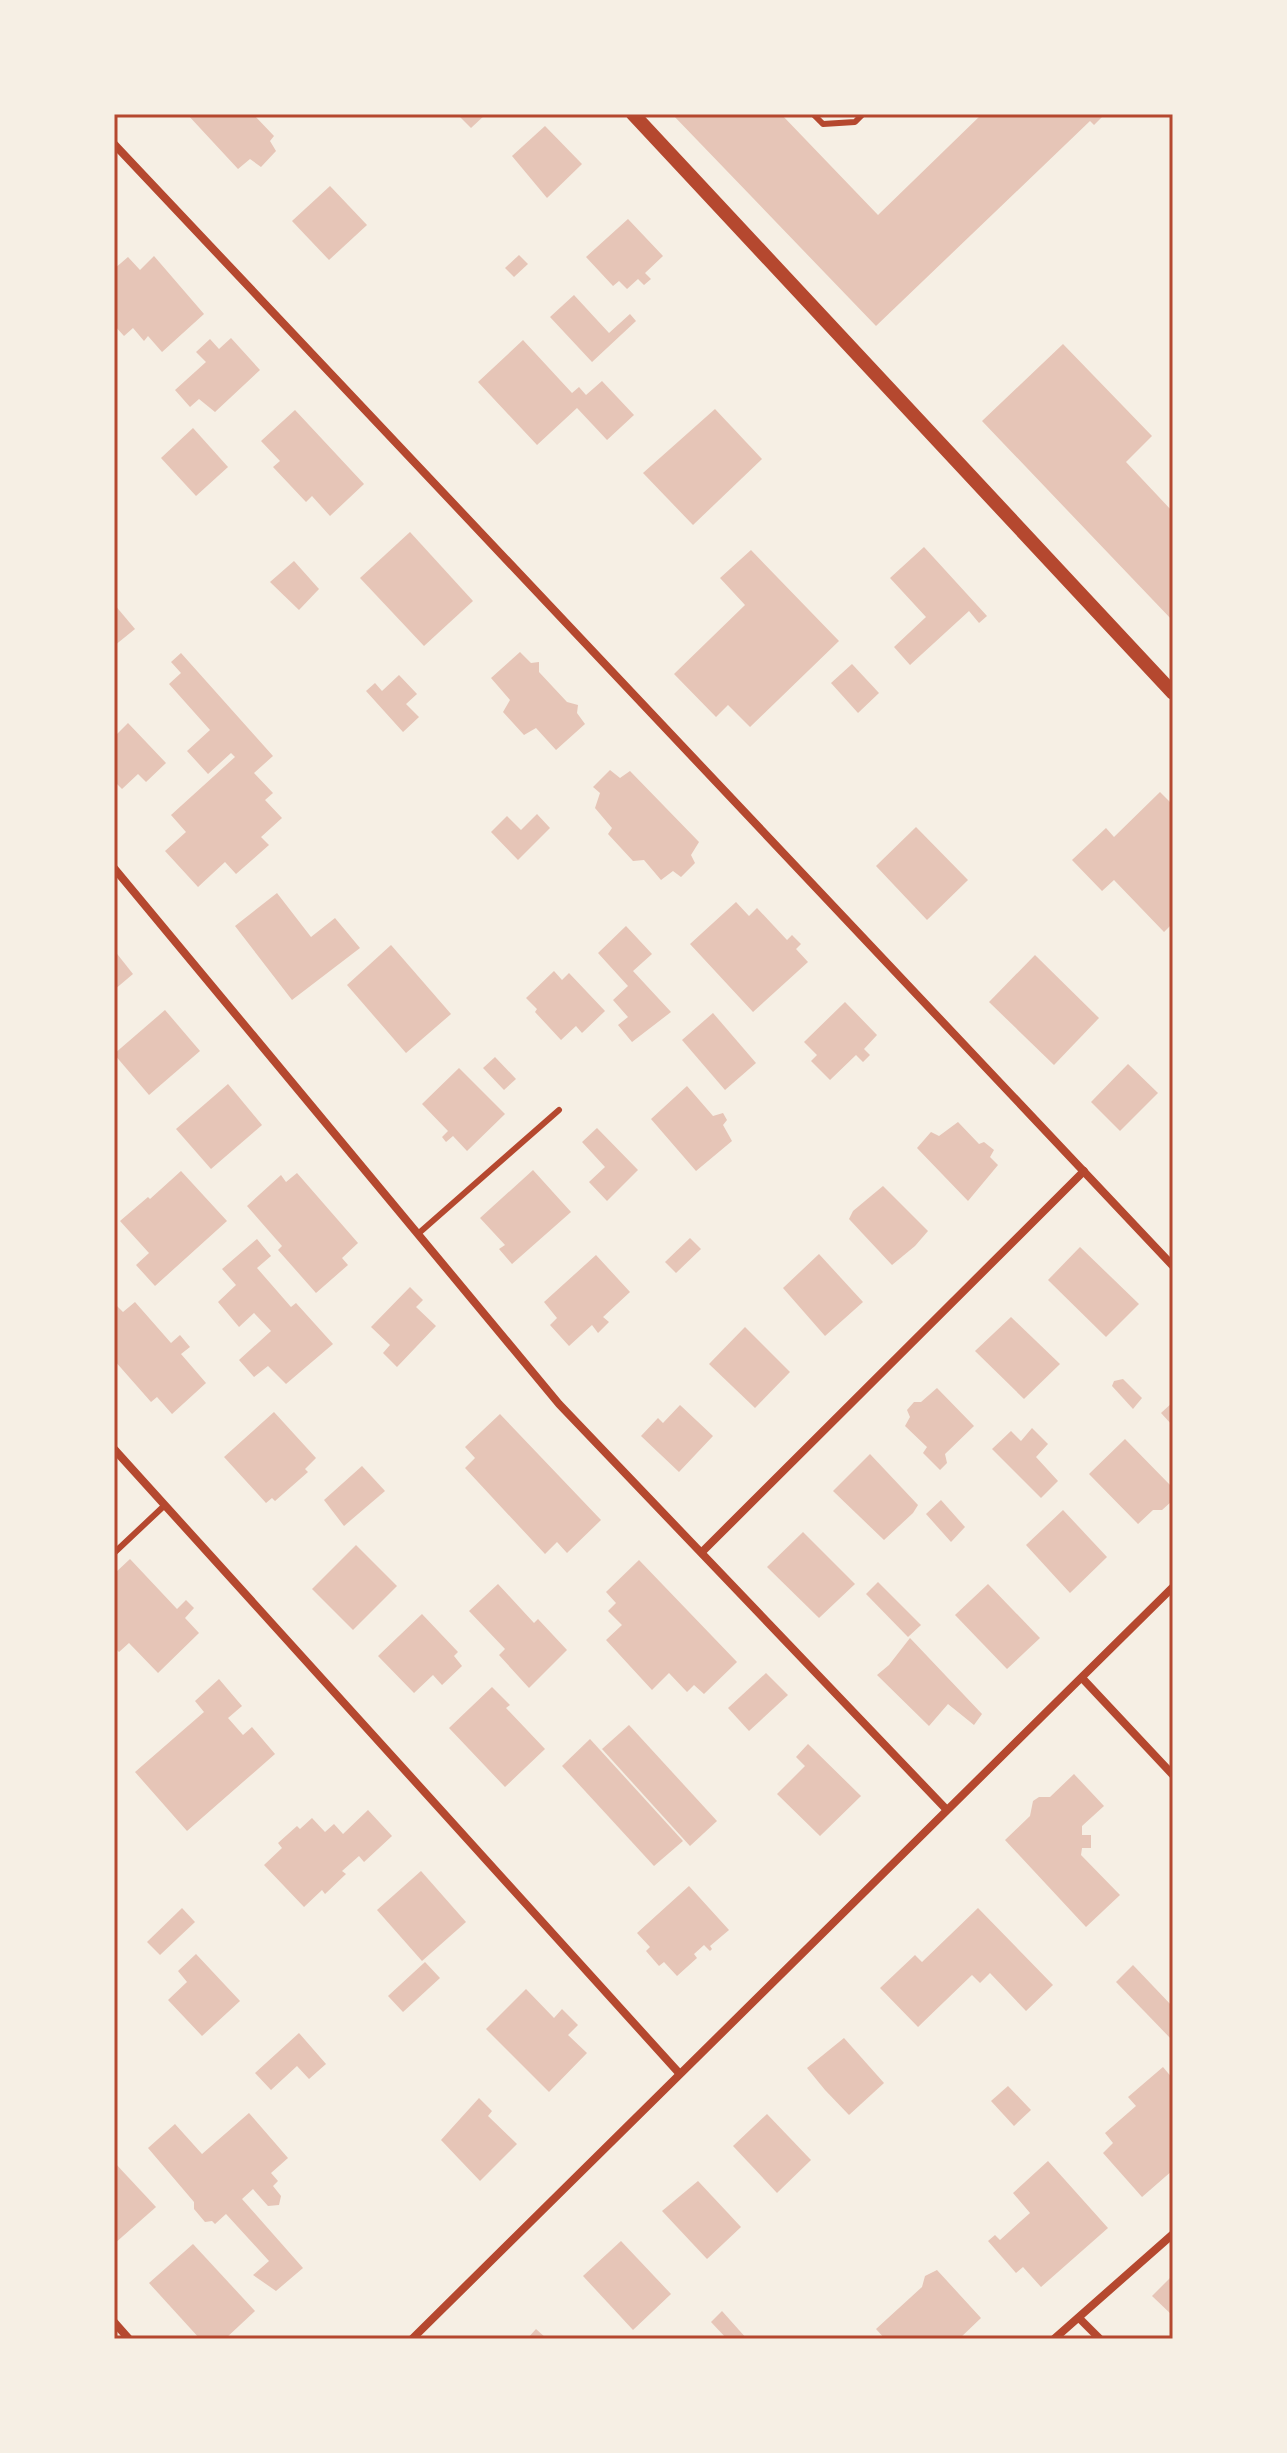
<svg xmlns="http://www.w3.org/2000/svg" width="1287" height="2453" viewBox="0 0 1287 2453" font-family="'Varela Round',sans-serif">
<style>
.building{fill:#e6c5b7}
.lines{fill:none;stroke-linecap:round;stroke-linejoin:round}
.service{stroke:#b5482f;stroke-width:6}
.minor{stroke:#b5482f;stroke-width:8}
.tertiary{stroke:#b5482f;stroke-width:14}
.neatline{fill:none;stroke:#b5482f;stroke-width:3}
</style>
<rect width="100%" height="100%" fill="#f6efe4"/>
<g class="building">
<polygon points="187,114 253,114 274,136 270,141 276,151 261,167 250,159 238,169"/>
<polygon points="457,114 486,114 471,128"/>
<polygon points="672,114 781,114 878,215 982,114 1105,114 1094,125 1090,121 876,326"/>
<polygon points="545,126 582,164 547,198 512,156"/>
<polygon points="330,186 367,225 329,260 292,221"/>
<polygon points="628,219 663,256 645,273 651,279 644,285 638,279 627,289 619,281 613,286 586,257"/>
<polygon points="519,255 528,264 514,277 505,268"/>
<polygon points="154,256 204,314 162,352 148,336 144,341 133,328 124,336 114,325 114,269 128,257 140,270"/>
<polygon points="574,295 609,333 630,314 636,321 592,362 550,317"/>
<polygon points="231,338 260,370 215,412 199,399 190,407 175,390 206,362 196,352 210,339 219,349"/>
<polygon points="523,340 572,393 579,387 586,395 602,381 634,415 607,440 577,408 537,445 478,382"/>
<polygon points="1063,344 1152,436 1126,462 1173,512 1173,621 982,421"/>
<polygon points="715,409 762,459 693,525 643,473"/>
<polygon points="295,410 364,484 330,516 312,496 306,502 273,467 280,461 261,441"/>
<polygon points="193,428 228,467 196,496 161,458"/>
<polygon points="410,532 473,601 424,646 360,578"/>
<polygon points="924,547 987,616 979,623 969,611 910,665 894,647 926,617 890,578"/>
<polygon points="751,550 839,641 750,727 728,705 716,717 674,674 745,605 720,578"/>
<polygon points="294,561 319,589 299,610 270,582"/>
<polygon points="114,604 135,629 114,646"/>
<polygon points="520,652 531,663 539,662 539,672 567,702 578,705 577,713 585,724 556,750 536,728 524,735 503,712 510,700 491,678"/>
<polygon points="181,653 273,756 254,773 273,793 265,800 282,818 261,837 269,845 236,874 225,862 198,887 165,851 186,832 171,815 235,757 231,753 208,774 187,751 210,730 169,684 181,673 171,662"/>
<polygon points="852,664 879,693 858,713 831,683"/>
<polygon points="399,675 417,694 406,704 419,717 403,732 366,691 375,683 382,691"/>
<polygon points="128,723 166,763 146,782 138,774 122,789 114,781 114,737"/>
<polygon points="610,770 620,778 630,771 699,842 691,855 695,863 681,877 673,871 661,880 644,860 633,861 608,834 612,828 595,808 600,793 593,787"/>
<polygon points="1160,792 1173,805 1173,923 1164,932 1114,880 1102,891 1072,860 1106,828 1114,837"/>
<polygon points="537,814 550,828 518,860 491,832 507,816 521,830"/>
<polygon points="916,827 968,880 927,920 876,866"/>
<polygon points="277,893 311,937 335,918 360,948 292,1000 235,926"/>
<polygon points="736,902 749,916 757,908 787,940 792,935 801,944 796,949 808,962 753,1012 690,944"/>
<polygon points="626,926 652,954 633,971 671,1012 632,1042 618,1025 628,1017 613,1000 628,986 598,953"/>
<polygon points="391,945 451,1014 406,1053 347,985"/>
<polygon points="114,950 133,974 114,990"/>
<polygon points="1035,955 1099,1018 1054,1065 989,1002"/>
<polygon points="554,971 562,980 569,973 605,1011 582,1033 576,1026 561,1040 535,1012 537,1009 526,998"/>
<polygon points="845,1002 877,1035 864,1049 870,1055 863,1062 856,1055 830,1080 811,1061 817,1055 804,1042"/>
<polygon points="165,1010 200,1051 149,1095 114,1054"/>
<polygon points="713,1013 756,1063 725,1090 682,1040"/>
<polygon points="495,1057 516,1079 504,1090 483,1068"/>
<polygon points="1128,1064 1158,1093 1120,1131 1091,1102"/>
<polygon points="459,1068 505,1114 467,1151 453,1136 446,1142 442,1137 448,1131 422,1104"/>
<polygon points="228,1084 262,1125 211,1169 176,1129"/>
<polygon points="687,1086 713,1116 723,1113 727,1120 723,1125 732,1141 696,1171 651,1119"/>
<polygon points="958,1122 979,1144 984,1142 994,1150 990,1157 998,1165 968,1201 917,1148 931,1132 939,1136"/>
<polygon points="597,1128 638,1170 607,1201 589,1182 605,1167 582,1142"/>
<polygon points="533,1170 571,1212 512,1264 499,1249 505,1245 480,1218"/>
<polygon points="181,1171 227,1221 155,1286 136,1265 149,1253 120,1221 148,1197 150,1199"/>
<polygon points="297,1173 358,1243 342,1258 348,1265 316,1293 278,1250 282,1246 247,1206 281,1175 286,1182"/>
<polygon points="883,1186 928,1231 915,1246 892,1265 849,1219 853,1211"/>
<polygon points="690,1238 701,1249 676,1273 665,1262"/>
<polygon points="257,1239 271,1256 257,1268 291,1307 296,1303 333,1344 286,1384 268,1366 254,1377 239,1360 271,1331 254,1313 239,1327 218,1302 236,1285 222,1269"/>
<polygon points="1080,1247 1139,1304 1106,1337 1048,1280"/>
<polygon points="819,1254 863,1302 825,1336 783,1288"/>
<polygon points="596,1255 630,1292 603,1317 609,1322 598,1333 592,1325 569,1346 550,1325 557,1318 544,1302"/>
<polygon points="410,1287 423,1300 416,1307 436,1326 397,1367 383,1353 390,1345 371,1327"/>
<polygon points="135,1302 171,1343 180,1335 190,1347 181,1354 206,1383 172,1414 157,1397 151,1402 114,1360 114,1307 116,1305 123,1312"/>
<polygon points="1011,1317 1060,1364 1024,1399 975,1351"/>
<polygon points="745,1327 790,1372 755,1408 709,1364"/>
<polygon points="1123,1379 1142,1398 1133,1409 1112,1386 1114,1381"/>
<polygon points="937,1388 974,1426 945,1454 947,1463 940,1470 923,1453 927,1447 905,1426 910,1417 907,1410 914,1402 921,1402"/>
<polygon points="1173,1402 1173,1426 1161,1413"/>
<polygon points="680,1405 713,1436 679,1472 641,1436 658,1418 663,1423"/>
<polygon points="274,1412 316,1458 305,1469 308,1472 275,1501 272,1498 266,1503 224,1457"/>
<polygon points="500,1414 601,1520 567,1553 557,1542 545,1554 465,1468 475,1458 465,1447"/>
<polygon points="1032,1428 1048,1444 1036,1457 1058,1481 1041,1498 992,1449 1011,1431 1021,1441"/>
<polygon points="1125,1439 1171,1486 1172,1501 1162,1510 1153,1510 1138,1524 1089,1474"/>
<polygon points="870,1454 918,1505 913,1513 884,1540 833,1491"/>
<polygon points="362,1466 385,1491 344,1526 324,1500"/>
<polygon points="941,1500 965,1527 951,1542 926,1514"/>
<polygon points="1063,1510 1107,1557 1070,1593 1026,1545"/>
<polygon points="803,1532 855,1584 819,1618 767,1567"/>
<polygon points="356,1545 397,1586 353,1630 312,1589"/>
<polygon points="130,1559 177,1609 186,1600 194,1608 185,1618 199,1633 158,1673 129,1643 119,1652 114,1647 114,1574"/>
<polygon points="639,1560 737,1662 704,1694 694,1685 687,1692 669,1673 652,1690 606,1640 622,1625 608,1611 616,1603 606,1592"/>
<polygon points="878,1582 921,1625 908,1637 866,1594"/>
<polygon points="498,1584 534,1623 538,1619 567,1650 529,1688 499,1655 505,1649 469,1611"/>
<polygon points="988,1584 1040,1638 1007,1669 955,1615"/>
<polygon points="422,1614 458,1652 454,1656 462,1666 442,1685 433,1675 414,1693 378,1656"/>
<polygon points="910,1638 982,1714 974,1725 948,1704 929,1726 877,1675 889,1665"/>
<polygon points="766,1673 788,1695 749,1731 728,1708"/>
<polygon points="219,1679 242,1706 228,1718 243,1735 252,1727 275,1754 187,1831 135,1772 204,1712 195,1701"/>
<polygon points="492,1687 510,1705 506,1708 545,1749 505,1787 449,1728"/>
<polygon points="629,1725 717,1821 690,1846 602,1749"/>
<polygon points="590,1739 683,1841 654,1866 562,1766"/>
<polygon points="808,1744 861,1796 820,1836 777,1794 805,1766 796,1757"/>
<polygon points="1074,1774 1104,1806 1082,1826 1082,1835 1091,1835 1091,1848 1082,1848 1081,1855 1120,1895 1086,1927 1005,1840 1030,1816 1033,1801 1039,1797 1050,1797"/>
<polygon points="368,1810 392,1836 364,1862 359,1856 342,1871 346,1874 325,1894 322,1890 304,1907 264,1865 282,1848 278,1843 297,1826 300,1829 312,1818 325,1832 334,1824 343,1834"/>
<polygon points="421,1871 466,1922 422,1961 377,1910"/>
<polygon points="689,1886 729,1930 710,1946 712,1949 710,1951 704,1945 694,1954 697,1958 677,1976 664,1962 659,1966 646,1951 650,1947 637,1933"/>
<polygon points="182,1908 195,1922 160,1955 147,1942"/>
<polygon points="978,1908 1053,1985 1026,2011 990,1973 980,1983 972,1975 918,2027 880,1988 915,1955 922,1962"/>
<polygon points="196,1954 240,2001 202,2036 168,2000 187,1982 178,1971"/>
<polygon points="425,1962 440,1978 403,2012 388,1996"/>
<polygon points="1133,1965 1173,2007 1173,2041 1116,1982"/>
<polygon points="526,1989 554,2018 562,2009 578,2025 568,2035 587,2053 549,2092 486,2029"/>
<polygon points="299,2033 326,2064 309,2079 297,2066 271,2090 255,2073"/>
<polygon points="844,2038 884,2083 849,2115 825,2090 807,2068"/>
<polygon points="1163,2067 1173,2079 1173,2170 1142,2197 1103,2153 1113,2143 1105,2133 1136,2106 1128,2097"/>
<polygon points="1008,2086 1031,2110 1014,2126 991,2101"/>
<polygon points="479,2098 492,2111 488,2116 517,2144 480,2181 441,2140"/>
<polygon points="249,2113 288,2158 271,2173 278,2181 273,2186 281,2196 279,2205 268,2206 253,2189 242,2199 303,2268 276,2291 253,2275 269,2261 226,2214 215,2224 212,2221 205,2222 194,2209 194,2202 148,2148 175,2124 202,2154"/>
<polygon points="767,2114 811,2160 777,2193 733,2146"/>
<polygon points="1048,2161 1108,2228 1041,2287 1023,2267 1016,2273 988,2241 995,2235 1000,2240 1030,2213 1013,2193"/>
<polygon points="114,2162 156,2207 114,2244"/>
<polygon points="698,2181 741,2227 707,2259 662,2211"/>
<polygon points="621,2241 671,2294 633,2330 583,2276"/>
<polygon points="193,2244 255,2311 225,2339 200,2339 149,2283"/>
<polygon points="937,2270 981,2318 959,2339 885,2339 876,2329 922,2287 925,2276"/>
<polygon points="1173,2275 1173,2316 1152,2296"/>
<polygon points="722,2311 747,2339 727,2339 711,2322"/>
<polygon points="536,2329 547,2339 527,2339"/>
</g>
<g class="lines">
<g class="service">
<polyline points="813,114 823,124 855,122 863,114"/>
<polyline points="419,1233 559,1110"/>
<polyline points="114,1553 165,1505"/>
</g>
<g class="minor">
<polyline points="114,144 1173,1266"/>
<polyline points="114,868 559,1404 946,1809"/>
<polyline points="114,1449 679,2073"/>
<polyline points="702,1552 1084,1171"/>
<polyline points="1083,1679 1173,1775"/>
<polyline points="1080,2319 1100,2339"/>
<polyline points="114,2322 129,2339"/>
<polyline points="412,2339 1173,1587"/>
<polyline points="1054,2339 1173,2234"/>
</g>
<polyline class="tertiary" points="633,114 1173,693"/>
</g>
<rect width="1287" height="2453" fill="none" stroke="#f6efe4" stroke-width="232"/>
<rect x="116" y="116" width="1055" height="2221" class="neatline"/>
</svg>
